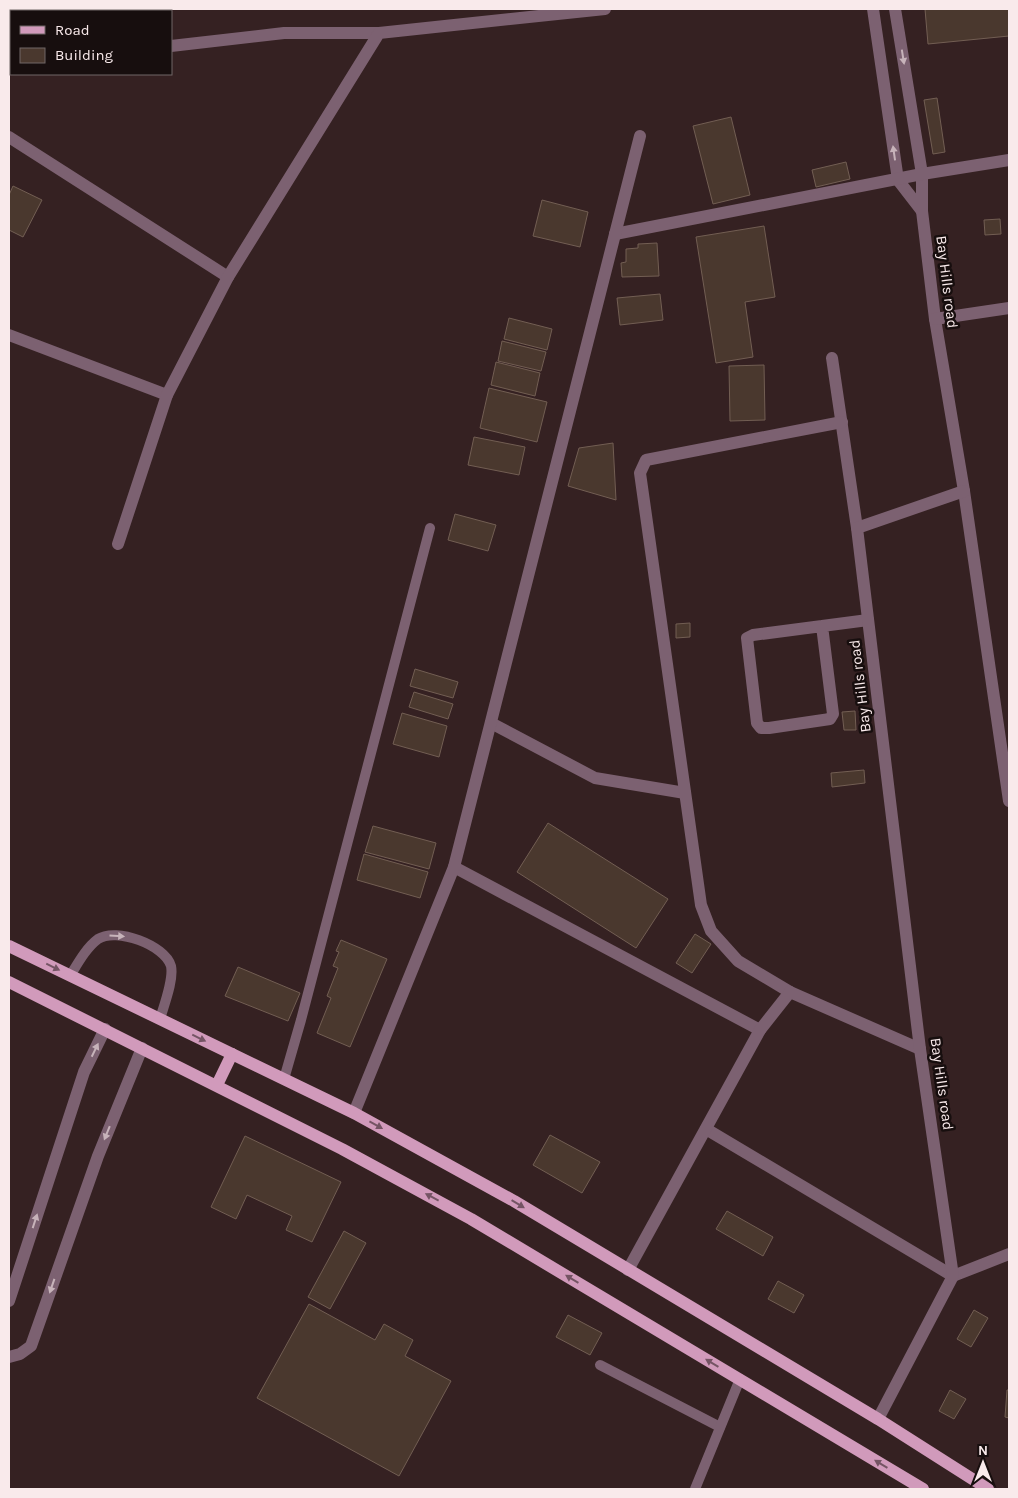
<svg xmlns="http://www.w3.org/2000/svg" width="1018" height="1498" viewBox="0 0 1018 1498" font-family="Karla,sans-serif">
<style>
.building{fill:#4a382e;stroke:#725e53}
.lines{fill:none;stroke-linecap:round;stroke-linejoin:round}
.service{stroke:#7c6171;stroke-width:10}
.minor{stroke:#7c6171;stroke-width:12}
.primary{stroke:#d19abb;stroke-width:12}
.oneway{fill:#c7b3ba}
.oneway2{fill:#745464}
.labels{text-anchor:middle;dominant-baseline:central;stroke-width:5;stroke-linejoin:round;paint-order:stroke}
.street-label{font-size:15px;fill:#f9eaeb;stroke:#170e0e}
</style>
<rect width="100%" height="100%" fill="#352122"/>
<g class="building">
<polygon points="925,9 1009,9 1009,36 928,44"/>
<polygon points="937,98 945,152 933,154 924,100"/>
<polygon points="731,117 750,195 713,204 693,126"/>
<polygon points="846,162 850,179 816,187 812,170"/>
<polygon points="13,186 42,200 23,237 9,230 9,195"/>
<polygon points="542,200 588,212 580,247 533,236"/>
<polygon points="1000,219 1001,234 985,235 984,220"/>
<polygon points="764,226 775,297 745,302 753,357 716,363 696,237"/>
<polygon points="657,243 659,276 622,277 621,263 626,262 626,249 638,248 638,244"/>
<polygon points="660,294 663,320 620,325 617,298"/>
<polygon points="509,318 552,329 547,350 504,339"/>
<polygon points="502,341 546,352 541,371 498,361"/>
<polygon points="496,362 540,373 535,396 491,385"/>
<polygon points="764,365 765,420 730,421 729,366"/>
<polygon points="489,388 547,402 537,442 480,428"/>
<polygon points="474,437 525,447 519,475 468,465"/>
<polygon points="613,443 616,500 568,486 579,448"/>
<polygon points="455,514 496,525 488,551 448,540"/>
<polygon points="690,623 690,637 676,638 676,624"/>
<polygon points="415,669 458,682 453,698 410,686"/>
<polygon points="414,692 453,704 448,719 409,707"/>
<polygon points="855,711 856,730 844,730 842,712"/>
<polygon points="402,713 447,726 439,757 393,744"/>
<polygon points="864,770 865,783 832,787 831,773"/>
<polygon points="548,823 668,899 636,948 517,872"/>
<polygon points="373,826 436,843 429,869 365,852"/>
<polygon points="364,854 428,872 420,898 357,880"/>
<polygon points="695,934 711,944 692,973 676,963"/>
<polygon points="341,940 387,959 350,1047 317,1033 331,998 327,996 338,968 333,966 339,952 336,951"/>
<polygon points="238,967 300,993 288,1021 225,996"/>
<polygon points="550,1135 600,1162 582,1193 533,1165"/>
<polygon points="245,1136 341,1182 312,1242 286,1230 292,1216 247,1195 236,1219 211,1207"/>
<polygon points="727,1211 773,1237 763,1256 716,1229"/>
<polygon points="344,1231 366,1243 330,1309 308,1297"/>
<polygon points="778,1281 804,1295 794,1313 768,1299"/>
<polygon points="309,1304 375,1340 384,1324 413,1340 405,1356 451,1381 399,1476 257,1398"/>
<polygon points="974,1310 988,1318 971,1347 957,1339"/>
<polygon points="568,1315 602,1333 590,1355 556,1337"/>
<polygon points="950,1390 966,1399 954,1419 939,1411"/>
<polygon points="1007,1390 1009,1390 1009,1418 1005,1417"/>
</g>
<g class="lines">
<g class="service">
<path d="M70 976C78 963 86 948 98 939 116 927 165 945 171 966 174 980 164 1005 160 1019"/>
<polyline points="284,1079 301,1020 430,528"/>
<polyline points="600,1365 720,1427"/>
<polyline points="695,1489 740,1379"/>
</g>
<g class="minor">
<polyline points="873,9 898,180 922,211"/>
<polyline points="895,9 922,174 922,211 935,319 964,491 1009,801"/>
<polyline points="9,27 11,29"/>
<polyline points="171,46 284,33 379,33"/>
<polyline points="9,137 228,277"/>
<polyline points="615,234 922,174 1009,160"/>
<polyline points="935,319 1009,308"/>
<polyline points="9,335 167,395"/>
<polyline points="832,358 857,528"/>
<polyline points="118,544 167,395 228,277 379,33 605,9"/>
<polyline points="822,626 833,714 830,719 769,728 761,728 757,723 747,638 753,635 868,620"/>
<polyline points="491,723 595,778 685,793"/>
<polyline points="454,867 760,1030"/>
<polyline points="790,992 738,961 711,931 701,905 640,473 646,460 842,422"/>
<polyline points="354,1113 454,867 640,136"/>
<polyline points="706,1129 953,1276"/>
<polyline points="628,1270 760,1030 790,992 920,1049"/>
<polyline points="953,1276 1009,1254"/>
<polyline points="9,1301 84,1072 105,1029"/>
<polyline points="9,1357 20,1354 31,1346 98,1156 142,1048"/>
<polyline points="878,1419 953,1276 920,1049 857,528 964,491"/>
</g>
<g class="primary">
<polyline points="9,946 354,1113 514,1201 878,1419 988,1489"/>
<polyline points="9,982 342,1149 471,1219 923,1489"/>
<polyline points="217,1085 232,1054"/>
</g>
</g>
<defs><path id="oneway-solid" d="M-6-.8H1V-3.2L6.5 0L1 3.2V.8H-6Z" transform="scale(1.25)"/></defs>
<g class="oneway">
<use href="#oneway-solid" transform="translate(903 57) rotate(81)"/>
<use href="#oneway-solid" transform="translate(894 153) rotate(-98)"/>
<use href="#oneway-solid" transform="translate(117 936) rotate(3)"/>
<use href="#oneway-solid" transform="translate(95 1050) rotate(-64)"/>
<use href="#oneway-solid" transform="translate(107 1133) rotate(112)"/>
<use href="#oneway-solid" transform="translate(35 1221) rotate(-72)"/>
<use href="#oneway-solid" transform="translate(52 1286) rotate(109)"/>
</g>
<g class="oneway2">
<use href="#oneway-solid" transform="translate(53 967) rotate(26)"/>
<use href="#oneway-solid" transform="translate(199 1038) rotate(26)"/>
<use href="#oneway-solid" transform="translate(376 1125) rotate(29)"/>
<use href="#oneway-solid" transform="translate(432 1197) rotate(-152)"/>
<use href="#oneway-solid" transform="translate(518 1204) rotate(31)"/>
<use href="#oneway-solid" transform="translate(572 1279) rotate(-149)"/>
<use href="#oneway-solid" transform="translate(712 1363) rotate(-149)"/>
<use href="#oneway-solid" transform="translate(881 1464) rotate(-149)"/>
</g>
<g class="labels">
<g class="street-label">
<text transform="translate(947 282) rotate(83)">Bay Hills road</text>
<text transform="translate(860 686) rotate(-97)">Bay Hills road</text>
<text transform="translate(942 1084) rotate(82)">Bay Hills road</text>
</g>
</g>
<rect width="1018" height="1498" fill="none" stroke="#f9eaeb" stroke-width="20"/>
<rect x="10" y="10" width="162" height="65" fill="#170e0e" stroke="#716666"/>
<rect x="20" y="26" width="25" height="8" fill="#d19abb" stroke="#716666"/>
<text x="55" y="35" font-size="15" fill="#f9eaeb">Road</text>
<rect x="20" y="48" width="25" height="15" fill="#4a382e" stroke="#716666"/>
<text x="55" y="60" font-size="15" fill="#f9eaeb">Building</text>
<g transform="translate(983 1463)" stroke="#170e0e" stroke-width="4" paint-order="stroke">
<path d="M0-4L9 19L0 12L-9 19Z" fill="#f9eaeb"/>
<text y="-8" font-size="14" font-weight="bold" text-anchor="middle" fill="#f9eaeb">N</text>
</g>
</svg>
